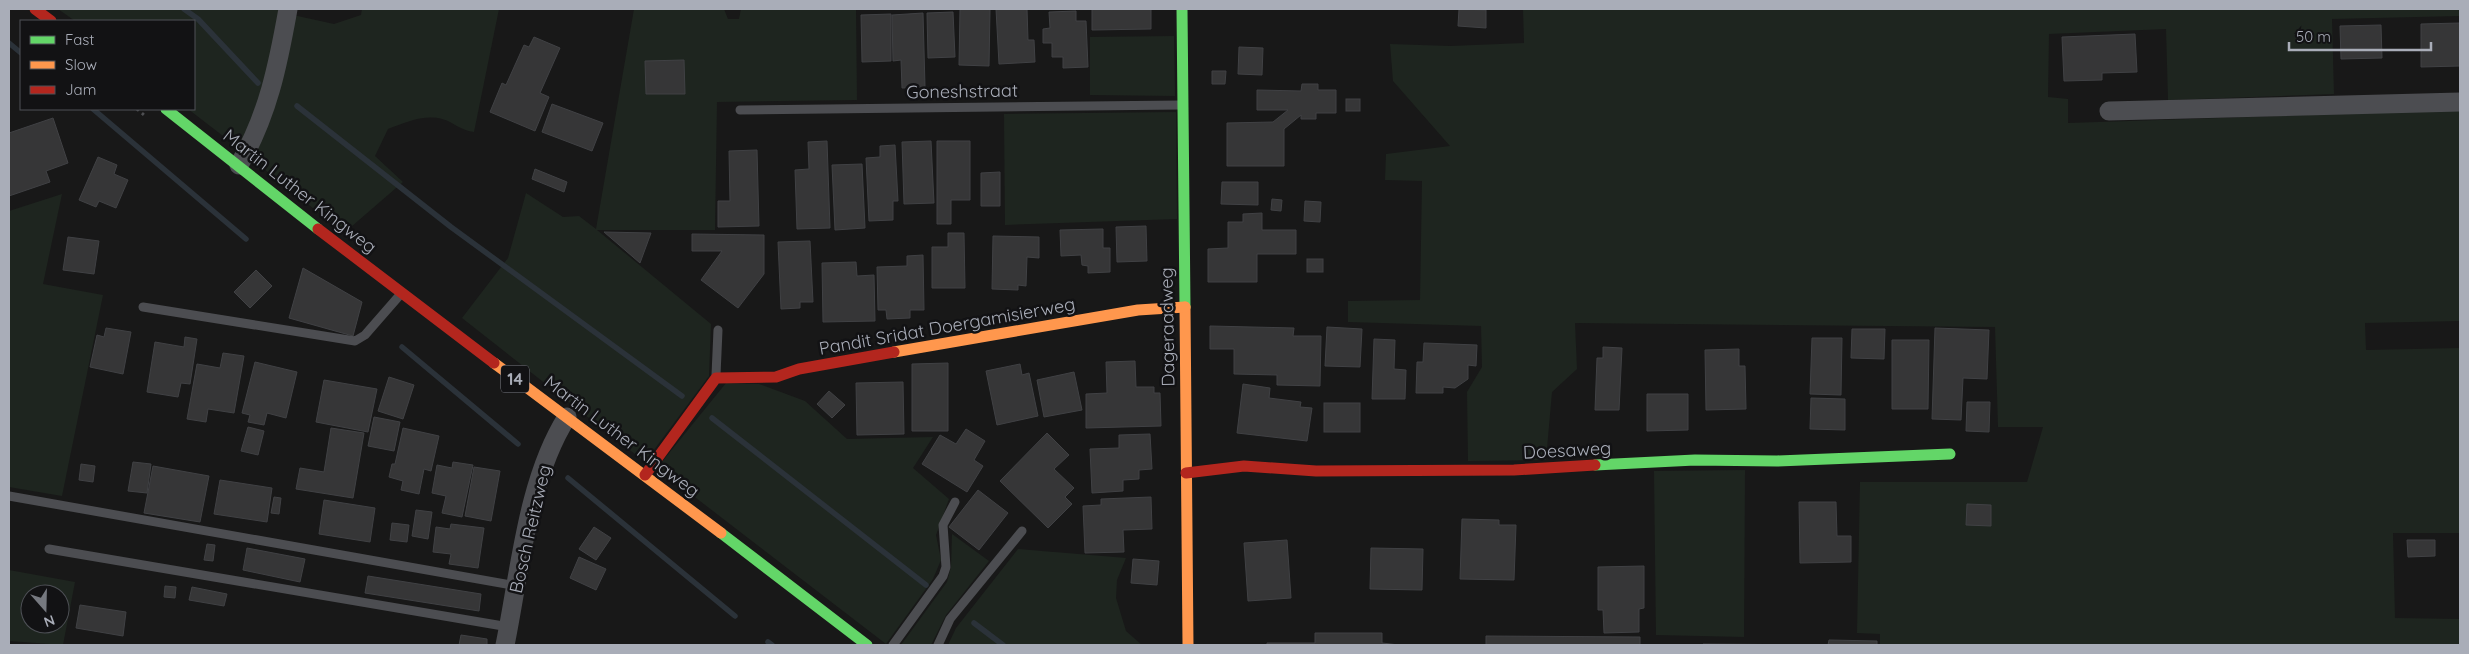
<svg xmlns="http://www.w3.org/2000/svg" width="2469" height="654" viewBox="0 0 2469 654" font-family="Quicksand,sans-serif">
<style>
.green{fill:#1e251f;fill-rule:evenodd}
.lines{fill:none;stroke-linecap:round;stroke-linejoin:round}
.stream{stroke:#2b3239;stroke-width:5.5}
.building{fill:#363637;stroke:#404144}
.path{stroke:#4e4f52;stroke-width:3;stroke-dasharray:2.5 4;stroke-linecap:butt}
.lane{stroke:#4c4d51;stroke-width:9}
.street{stroke:#4c4d51;stroke-width:19}
.fast{stroke:#63d668;stroke-width:11}
.slow{stroke:#ff974d;stroke-width:11}
.jam{stroke:#b3261e;stroke-width:11}
.labels{text-anchor:middle;dominant-baseline:central;stroke-width:5;stroke-linejoin:round;paint-order:stroke}
.shield{fill:#121214;stroke:#7c7e87;stroke-width:1}
.shield-label{font-size:16px;font-weight:bold;fill:#a9adb8}
.street-label{font-size:18px;fill:#a9adb8;stroke:#121214}
</style>
<rect width="100%" height="100%" fill="#181818"/>
<g class="green">
<polygon points="58,9 280,9 271,65 250,131 236,146 188,109 194,109 194,21 75,21"/>
<path d="M362 9H499L474 132C459 130 454 122 442 119 424 114 404 123 388 129L375 156 403 182 344 233 249 157 293 15 334 24 361 15Z"/>
<polygon points="634,9 724,9 728,19 739,19 741,9 856,9 857,100 717,102 715,230 597,230 711,324 709,376 645,462 462,318 508,258 526,193 563,217 579,216 596,229"/>
<polygon points="1523,9 2460,9 2460,16 2332,19 2334,94 2168,100 2166,29 2049,34 2048,97 2068,99 2068,123 2460,110 2460,321 2365,323 2366,350 2460,348 2460,533 2393,533 2395,618 2460,619 2460,645 1880,645 1880,634 1857,633 1860,482 2027,482 2043,427 1998,427 1995,327 1575,323 1577,369 1552,392 1546,460 1468,461 1467,392 1482,367 1481,326 1348,322 1348,301 1420,300 1422,181 1385,180 1386,154 1450,146 1393,81 1390,44 1450,46 1524,43"/>
<polygon points="1174,36 1175,96 1090,95 1090,37"/>
<polygon points="1176,112 1177,219 1005,225 1004,114"/>
<polygon points="62,194 43,284 103,295 62,496 9,487 9,211"/>
<polygon points="726,383 759,384 805,401 847,439 933,437 913,468 949,499 936,535 941,560 933,579 886,644 657,468"/>
<polygon points="1745,470 1744,637 1656,635 1654,471"/>
<polygon points="952,534 989,561 946,615 931,645 901,645 947,582 951,567"/>
<polygon points="1018,549 1126,558 1117,580 1116,598 1126,631 1142,645 948,645 956,628"/>
<path d="M9 570 75 582 63 645 9 641ZM30 594H60V624H30Z"/>
</g>
<g class="lines">
<g class="stream">
<polyline points="184,9 198,19 258,83"/>
<polyline points="9,43 21,53"/>
<polyline points="297,106 451,227 682,396"/>
<polyline points="93,109 246,239"/>
<polyline points="402,347 518,444"/>
<polyline points="712,418 926,585"/>
<polyline points="568,478 735,616"/>
<polyline points="974,623 1003,645"/>
<polyline points="768,642 772,645"/>
</g>
</g>
<g class="building">
<polygon points="960,9 990,9 989,66 959,65"/>
<polygon points="996,9 1027,9 1028,40 1034,40 1035,62 999,64"/>
<polygon points="1092,9 1151,9 1151,29 1092,30"/>
<polygon points="1459,9 1486,10 1486,28 1458,26"/>
<polygon points="1076,11 1076,21 1086,21 1088,67 1063,68 1063,57 1052,57 1052,43 1043,43 1043,29 1050,28 1049,12"/>
<polygon points="953,12 955,57 928,58 927,13"/>
<polygon points="923,13 925,87 902,88 901,60 893,61 892,15"/>
<polygon points="891,14 891,61 862,62 861,15"/>
<polygon points="2460,23 2460,66 2421,67 2421,24"/>
<polygon points="2381,25 2382,58 2341,59 2340,26"/>
<polygon points="2135,34 2137,72 2102,73 2102,80 2064,81 2062,37"/>
<polygon points="534,37 560,48 540,93 549,97 535,131 490,112 502,83 506,85 524,45 529,47"/>
<polygon points="1239,47 1263,48 1262,75 1238,74"/>
<polygon points="684,60 685,94 646,94 645,61"/>
<polygon points="1212,71 1226,71 1225,84 1212,84"/>
<polygon points="1302,84 1318,84 1318,90 1336,90 1336,113 1316,113 1316,119 1301,119 1301,115 1284,129 1284,166 1227,166 1227,123 1273,122 1288,110 1257,110 1257,90 1301,91"/>
<rect x="1346" y="99" width="14" height="12"/>
<polygon points="552,104 603,123 592,151 542,132"/>
<polygon points="53,118 68,163 46,171 50,182 9,196 9,133"/>
<polygon points="827,141 830,228 797,229 795,170 809,169 808,142"/>
<polygon points="931,141 934,203 904,204 902,142"/>
<polygon points="937,141 970,141 970,200 951,200 951,224 937,224"/>
<polygon points="895,145 898,201 893,201 893,220 869,221 866,158 880,157 880,146"/>
<polygon points="757,150 759,226 718,227 718,201 730,201 729,151"/>
<polygon points="98,157 117,165 114,174 128,180 116,208 99,201 96,207 79,200"/>
<polygon points="862,164 865,228 835,230 832,165"/>
<polygon points="535,169 567,182 564,192 532,179"/>
<polygon points="1000,172 1000,206 981,206 981,173"/>
<polygon points="1222,182 1258,182 1258,205 1221,204"/>
<polygon points="1272,199 1282,200 1281,211 1271,210"/>
<polygon points="1305,201 1321,202 1320,222 1304,221"/>
<polygon points="1262,213 1262,230 1296,230 1296,254 1257,254 1257,282 1208,282 1208,249 1228,248 1228,222 1243,222 1243,214"/>
<polygon points="1146,226 1147,261 1117,262 1116,227"/>
<polygon points="1103,229 1103,248 1110,248 1110,272 1088,273 1088,266 1082,265 1081,255 1061,256 1060,230"/>
<polygon points="604,232 651,233 640,263"/>
<polygon points="948,233 964,233 965,288 932,288 932,247 948,247"/>
<polygon points="692,234 764,235 764,274 738,308 701,280 722,251 692,251"/>
<polygon points="993,236 1039,237 1039,258 1027,257 1026,286 1018,285 1018,290 992,289"/>
<polygon points="68,237 99,241 94,274 63,270"/>
<polygon points="810,241 813,302 800,302 800,308 781,309 778,242"/>
<polygon points="923,255 924,310 910,310 910,318 887,319 886,310 878,310 877,267 907,266 907,256"/>
<rect x="1307" y="259" width="16" height="13"/>
<polygon points="856,262 857,276 874,275 875,321 823,322 822,263"/>
<polygon points="303,268 362,302 353,336 289,318"/>
<polygon points="256,270 272,286 250,308 234,292"/>
<polygon points="1210,326 1294,328 1293,336 1321,336 1320,386 1277,385 1277,375 1234,374 1234,349 1210,349"/>
<polygon points="1327,327 1362,329 1360,367 1325,366"/>
<polygon points="106,328 131,332 123,374 90,367 97,335 104,337"/>
<polygon points="1935,328 1989,330 1987,379 1963,378 1961,420 1932,419"/>
<polygon points="1852,329 1885,329 1884,359 1851,358"/>
<polygon points="185,337 197,339 190,384 181,383 178,397 147,392 155,342 184,347"/>
<polygon points="1812,338 1842,338 1841,395 1810,394"/>
<polygon points="1374,339 1395,340 1394,369 1406,370 1405,399 1372,399"/>
<polygon points="1892,340 1929,340 1928,409 1892,409"/>
<polygon points="1424,343 1477,345 1476,366 1468,365 1468,379 1455,388 1443,387 1443,393 1416,393 1417,362 1423,362"/>
<polygon points="1603,347 1622,348 1619,410 1595,410 1597,358 1603,358"/>
<polygon points="1739,349 1739,366 1745,366 1746,409 1706,410 1705,350"/>
<polygon points="223,353 244,356 234,413 208,409 206,422 187,419 197,364 220,368"/>
<polygon points="1135,361 1136,387 1154,387 1154,393 1160,393 1161,426 1086,428 1086,394 1107,393 1106,362"/>
<polygon points="255,362 297,372 286,418 267,413 264,425 248,422 250,415 242,413"/>
<polygon points="948,363 948,431 912,431 912,364"/>
<polygon points="1020,364 1022,375 1029,373 1038,416 997,425 986,371"/>
<polygon points="1074,372 1082,410 1044,417 1037,380"/>
<polygon points="389,377 414,385 403,419 378,411"/>
<polygon points="324,380 377,389 368,432 316,422"/>
<polygon points="903,382 904,434 857,435 856,383"/>
<polygon points="1243,384 1270,388 1269,398 1301,402 1300,407 1312,408 1307,441 1237,433"/>
<polygon points="829,391 845,405 832,418 817,404"/>
<polygon points="1647,394 1688,394 1688,430 1647,431"/>
<polygon points="1811,398 1845,399 1845,430 1810,429"/>
<polygon points="1967,402 1990,402 1989,432 1966,431"/>
<rect x="1324" y="403" width="36" height="29"/>
<polygon points="374,417 400,422 394,451 368,446"/>
<polygon points="248,427 264,431 258,455 241,451"/>
<polygon points="331,428 364,433 353,498 296,489 300,468 324,472"/>
<polygon points="403,428 439,436 431,471 424,469 419,494 401,490 403,481 389,477 392,464 395,464"/>
<polygon points="966,429 985,441 974,460 983,466 967,492 922,464 940,435 956,444"/>
<polygon points="1047,433 1069,455 1054,469 1074,488 1065,497 1072,504 1048,528 1000,481"/>
<polygon points="1150,434 1152,469 1139,470 1139,479 1123,480 1123,491 1092,493 1090,449 1119,448 1119,435"/>
<polygon points="133,462 151,464 147,493 128,491"/>
<polygon points="453,462 473,465 462,517 442,513 446,496 432,493 437,465 452,468"/>
<polygon points="81,464 95,466 93,482 79,480"/>
<polygon points="153,466 209,476 200,522 144,513"/>
<polygon points="474,467 500,471 491,521 465,516"/>
<polygon points="220,480 272,488 267,522 214,514"/>
<polygon points="978,490 1008,513 979,550 949,527"/>
<polygon points="274,497 281,498 279,514 271,513"/>
<polygon points="1151,497 1152,529 1123,530 1124,552 1085,553 1083,506 1101,505 1101,499"/>
<polygon points="324,500 375,508 370,542 319,534"/>
<polygon points="1799,502 1836,502 1837,536 1851,536 1851,562 1800,563"/>
<polygon points="1967,504 1991,505 1991,526 1966,525"/>
<polygon points="416,510 432,512 428,539 412,536"/>
<polygon points="1462,519 1499,520 1499,525 1516,525 1514,580 1460,579"/>
<polygon points="392,523 409,525 407,542 390,540"/>
<polygon points="451,524 484,528 478,568 449,564 451,554 433,552 436,527 450,529"/>
<polygon points="594,527 611,538 596,560 579,549"/>
<polygon points="1287,540 1291,598 1248,601 1244,543"/>
<polygon points="2407,540 2435,540 2435,556 2408,557"/>
<polygon points="207,544 215,545 213,561 204,560"/>
<polygon points="247,548 305,559 300,582 243,570"/>
<polygon points="1371,548 1423,549 1422,590 1370,589"/>
<polygon points="579,557 606,569 596,590 570,578"/>
<polygon points="1133,559 1159,561 1157,585 1131,583"/>
<polygon points="1644,566 1644,608 1639,609 1639,632 1604,633 1603,610 1598,610 1598,567"/>
<polygon points="368,576 481,594 479,611 365,593"/>
<polygon points="165,586 176,587 175,598 164,597"/>
<polygon points="192,587 227,594 224,606 189,600"/>
<polygon points="80,605 126,612 123,636 76,628"/>
<polygon points="1315,633 1382,633 1382,643 1399,645 1267,645 1267,643 1315,643"/>
<polygon points="461,635 487,639 487,645 459,645"/>
<polygon points="1486,636 1640,637 1640,645 1486,645"/>
<polygon points="1829,640 1877,641 1877,645 1828,645"/>
<polygon points="1703,644 1824,645 1703,645"/>
</g>
<g class="lines">
<polyline class="path" points="137,109 144,115"/>
<g class="lane">
<polyline points="740,110 1181,105"/>
<polyline points="143,307 355,341 365,335 399,296"/>
<polyline points="716,375 718,330"/>
<polyline points="9,496 517,586"/>
<polyline points="49,549 509,627"/>
<polyline points="893,645 943,576 946,567 943,525 955,502"/>
<polyline points="938,645 950,619 1022,531"/>
</g>
<g class="street">
<polyline points="2109,111 2460,102"/>
<path d="M239 165C268 115 278 65 288 9"/>
<path d="M505 645C520 572 527 480 567 417"/>
</g>
<g class="fast">
<polyline points="1182,9 1185,307"/>
<polyline points="166,109 318,229"/>
<polyline points="1595,465 1695,460 1777,461 1950,454"/>
<polyline points="721,533 867,645"/>
</g>
<g class="slow">
<polyline points="1185,307 1188,645"/>
<polyline points="894,352 1138,310 1185,307"/>
<polyline points="494,363 721,533"/>
</g>
<g class="jam">
<polyline points="35,9 51,21"/>
<polyline points="318,229 494,363"/>
<polyline points="1186,473 1244,466 1316,471 1514,470 1595,465"/>
<polyline points="645,475 716,378 776,377 799,369 894,352"/>
</g>
</g>
<g class="labels">
<rect class="shield" x="501" y="365.5" width="28" height="27" rx="4"/>
<g class="shield-label">
<text x="515" y="379">14</text>
</g>
<g class="street-label">
<text transform="translate(962 91) rotate(-1)">Goneshstraat</text>
<text transform="translate(300 191) rotate(38)">Martin Luther Kingweg</text>
<text transform="translate(947 326) rotate(-10)">Pandit Sridat Doergamisierweg</text>
<text transform="translate(1167 327) rotate(-91)">Dageraadweg</text>
<text transform="translate(622 436) rotate(37)">Martin Luther Kingweg</text>
<text transform="translate(1567 450) rotate(-3)">Doesaweg</text>
<text transform="translate(530 529) rotate(-77)">Bosch Reitzweg</text>
</g>
</g>
<rect width="2469" height="654" fill="none" stroke="#a9adb8" stroke-width="20"/>
<rect x="20" y="20" width="175" height="90" fill="#121214" stroke="#4e5056"/>
<rect x="30" y="36" width="25" height="8" fill="#63d668" stroke="#4e5056"/>
<text x="65" y="45" font-size="15" fill="#a9adb8">Fast</text>
<rect x="30" y="61" width="25" height="8" fill="#ff974d" stroke="#4e5056"/>
<text x="65" y="70" font-size="15" fill="#a9adb8">Slow</text>
<rect x="30" y="86" width="25" height="8" fill="#b3261e" stroke="#4e5056"/>
<text x="65" y="95" font-size="15" fill="#a9adb8">Jam</text>
<g transform="translate(45 609) rotate(160)"><circle r="24" fill="#121214" stroke="#4e5056"/>
<path d="M0-4L9 19L0 12L-9 19Z" fill="#767980"/>
<text y="-8" font-size="14" font-weight="bold" text-anchor="middle" fill="#a9adb8">N</text>
</g>
<path d="M2289 42v8h142v-8" fill="none" stroke="#a9adb8" stroke-width="2.5"/>
<text x="2296" y="42" font-size="15" fill="#a9adb8" stroke="#121214" stroke-width="4" paint-order="stroke">50 m</text>
</svg>
